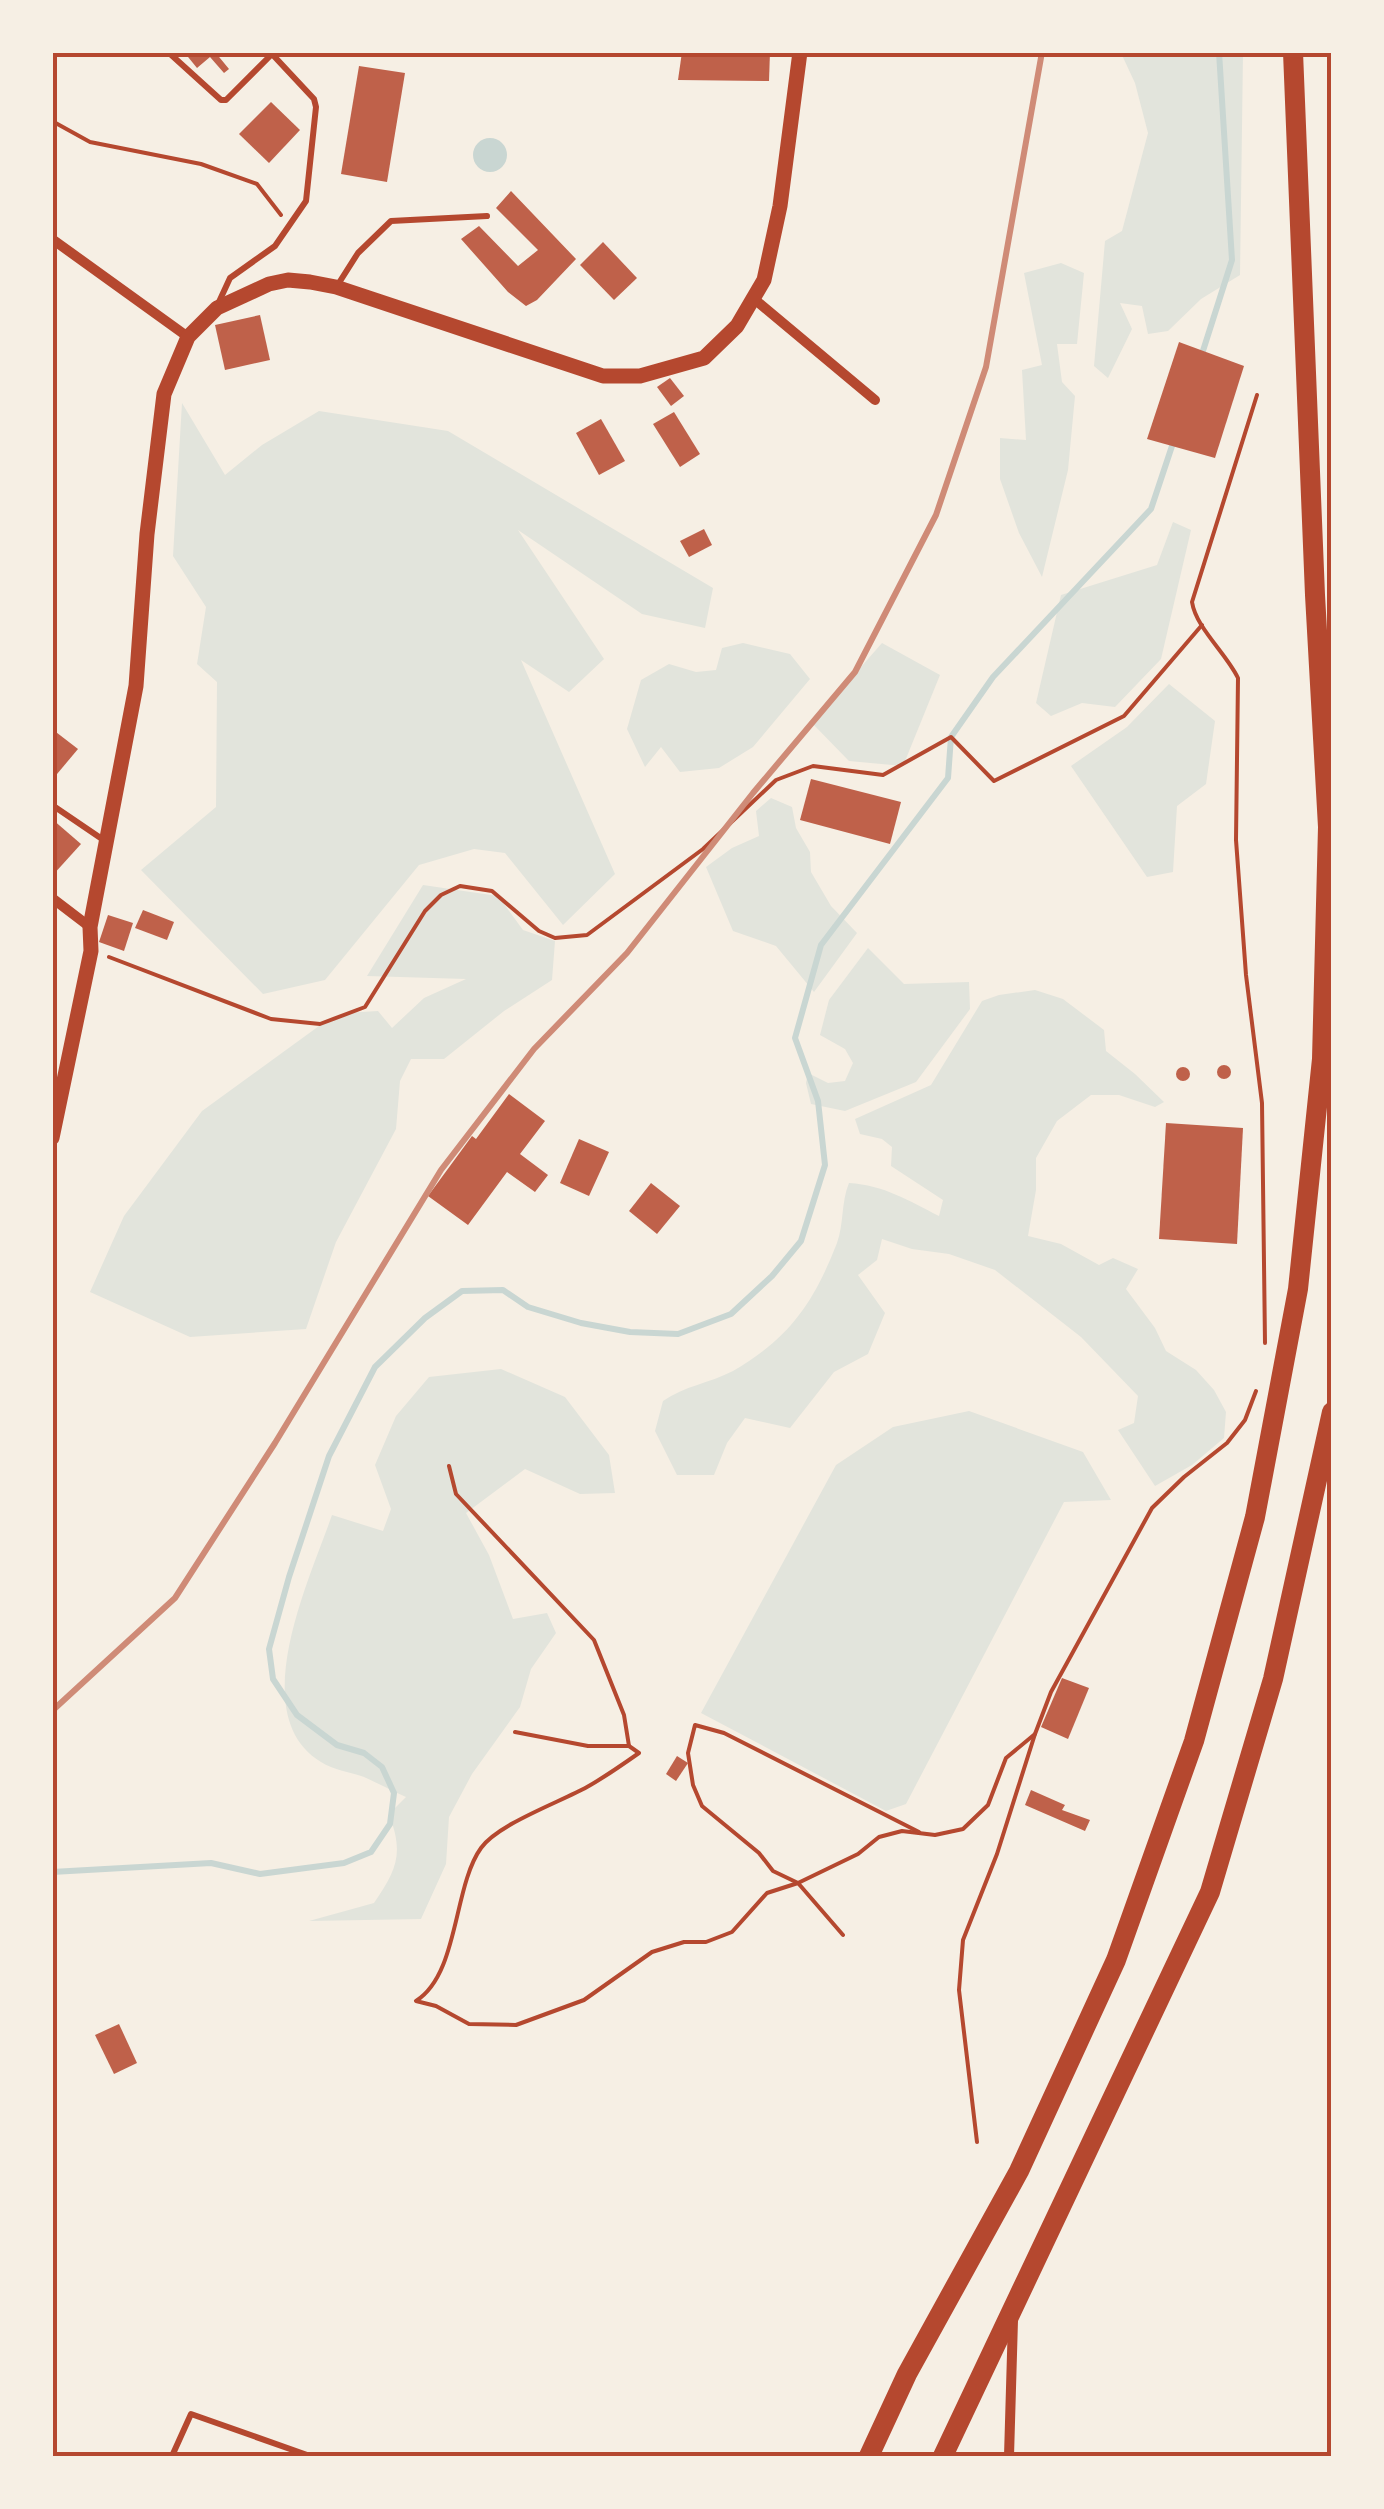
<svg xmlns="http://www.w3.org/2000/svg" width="1384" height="2509" viewBox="0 0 1384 2509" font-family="'Space Grotesk',sans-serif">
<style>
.green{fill:#e2e4dc}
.water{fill:#c9d6d2}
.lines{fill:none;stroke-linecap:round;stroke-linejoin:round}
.stream{stroke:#c9d6d2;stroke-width:6}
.building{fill:#bf614a}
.path{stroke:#b5482f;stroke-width:4}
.service{stroke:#b5482f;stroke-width:6}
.minor{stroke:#b5482f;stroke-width:10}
.tertiary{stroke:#b5482f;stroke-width:15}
.trunk{stroke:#b5482f;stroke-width:20}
.rail{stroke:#cf8b77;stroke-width:6}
.neatline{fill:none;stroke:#b5482f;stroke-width:4}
</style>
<rect width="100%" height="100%" fill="#f6efe4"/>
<g class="green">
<polygon points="1121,53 1243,53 1240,275 1201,299 1168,331 1148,334 1142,306 1120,303 1132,329 1108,378 1094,366 1105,241 1122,231 1148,133 1135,83"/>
<polygon points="1061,263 1084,273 1077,344 1057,344 1062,382 1075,396 1068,470 1042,577 1019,533 1000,479 1000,438 1026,440 1022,370 1042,365 1024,273"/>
<polygon points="182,403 225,475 262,445 319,411 448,431 713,588 705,628 642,614 518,530 604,659 569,692 521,660 615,874 563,925 505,853 474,849 419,865 325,980 263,994 141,870 216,807 217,682 197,664 206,607 173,556"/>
<polygon points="1173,522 1191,530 1161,659 1115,707 1082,703 1051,716 1036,703 1061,595 1157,565"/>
<polygon points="743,643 790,654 810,679 753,747 719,768 680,772 661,747 645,767 627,729 641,680 669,664 696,672 716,670 722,648"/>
<polygon points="882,643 940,675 903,766 849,761 812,723"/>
<polygon points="1169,684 1215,721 1206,784 1177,806 1173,872 1147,877 1071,766 1127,727"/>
<polygon points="771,798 792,807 796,828 810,852 811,872 831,906 857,933 814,992 776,946 733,931 706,867 732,848 759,836 756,811"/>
<polygon points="423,885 498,896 523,930 555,941 552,980 504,1011 444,1059 411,1059 400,1081 396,1129 336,1242 306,1329 190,1337 90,1292 124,1216 202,1111 319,1026 345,1013 378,1011 392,1028 424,998 466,979 367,976"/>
<polygon points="868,948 904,984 969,982 970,1009 916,1082 845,1111 811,1104 806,1083 808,1073 828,1083 845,1081 853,1063 845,1049 820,1035 829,1000"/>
<path d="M1035 990 1063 999 1104 1030 1106 1051 1135 1074 1164 1102 1155 1107 1119 1095H1091L1057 1121 1036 1158V1190L1028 1236 1061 1244 1099 1265 1113 1258 1138 1269 1126 1289 1155 1328 1166 1351 1196 1370 1214 1390 1226 1412 1224 1438 1192 1465 1155 1486 1118 1430 1134 1423 1138 1396 1081 1337 995 1270 949 1254 912 1249 882 1239 877 1260 858 1275 885 1313 868 1354 834 1372 790 1428 745 1418 727 1443 714 1475H677L655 1431 663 1401C684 1386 710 1383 733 1371 790 1338 814 1302 837 1243 844 1224 841 1202 849 1183 884 1185 909 1201 939 1216L943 1200 891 1166 892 1147 882 1139 860 1134 855 1119 931 1085 982 1001 999 995Z"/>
<path d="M501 1369 565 1397 609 1455 615 1493 580 1494 525 1469 466 1513 489 1555 513 1619 547 1613 556 1633 531 1669 520 1707 472 1774 449 1817 446 1864 421 1919 309 1921 374 1903C397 1869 404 1854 389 1814L406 1797C392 1791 378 1783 364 1777 351 1772 333 1770 321 1762 244 1715 310 1579 332 1515L383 1531 391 1509 375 1465 396 1416 429 1377Z"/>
<polygon points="969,1411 1083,1452 1111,1500 1064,1502 906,1804 886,1811 701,1713 836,1465 893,1427"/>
</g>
<circle class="water" cx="490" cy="155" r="17"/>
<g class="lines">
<g class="stream">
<polyline points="1201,357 1232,260 1219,52"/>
<polyline points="52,1872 211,1863 260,1874 344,1863 371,1852 390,1824 394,1793 382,1767 364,1753 337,1745 297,1715 273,1679 269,1649 289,1577 329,1456 375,1367 425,1318 462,1291 503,1290 528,1307 581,1323 630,1332 678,1334 731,1314 772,1276 801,1241 825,1165 818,1101 795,1038 821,945 948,778 951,737 993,677 1151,509 1174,440"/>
</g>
</g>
<g class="building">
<polygon points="184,52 215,52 229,69 224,73 210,57 197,68"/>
<polygon points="682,52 770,52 769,81 678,80"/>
<polygon points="359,66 405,73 387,182 341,174"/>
<polygon points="271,102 300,130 269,163 239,134"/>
<polygon points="511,191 576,259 537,300 526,306 508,292 461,239 479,226 518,266 538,250 496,208"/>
<polygon points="603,242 637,278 614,300 580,265"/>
<polygon points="260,315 270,360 225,370 215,325"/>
<polygon points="1179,342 1244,366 1215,458 1147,439"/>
<polygon points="670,378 684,396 671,406 657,387"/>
<polygon points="674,412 700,454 680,467 653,424"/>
<polygon points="601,419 625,461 599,475 576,433"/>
<polygon points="704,529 712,545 689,557 680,541"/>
<polygon points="52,729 78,749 52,780"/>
<polygon points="811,779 901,802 890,844 800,820"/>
<polygon points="52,819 81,844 52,876"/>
<polygon points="143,910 174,922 167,940 135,928"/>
<polygon points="108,915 133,923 124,951 99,942"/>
<circle cx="1224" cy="1072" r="7"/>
<circle cx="1183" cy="1074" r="7"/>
<polygon points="509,1094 545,1121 520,1154 548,1175 535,1192 507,1172 468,1225 428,1196 472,1136 476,1139"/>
<polygon points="1166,1123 1243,1128 1237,1244 1159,1239"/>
<polygon points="579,1139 609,1152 589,1196 560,1183"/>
<polygon points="651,1183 680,1206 657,1234 629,1211"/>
<polygon points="1062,1678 1089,1688 1068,1739 1041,1727"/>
<polygon points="677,1756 688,1763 676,1781 666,1774"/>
<polygon points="1031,1790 1065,1805 1062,1810 1090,1820 1085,1831 1025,1805"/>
<polygon points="119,2024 137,2063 114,2074 95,2035"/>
</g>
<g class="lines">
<g class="path">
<polyline points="52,121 90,142 201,164 257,184 281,215"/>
<path d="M1257 395 1192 602C1196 628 1226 653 1238 678L1236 840 1246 975 1262 1103 1265 1343"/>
<polyline points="109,957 271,1019 320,1024 365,1007 425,911 441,895 460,886 492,891 539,931 555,938 587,935 703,849 776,780 813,766 883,775 951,737 994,781 1124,716 1202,625"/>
<polyline points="449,1466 456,1494 594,1640 624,1715 629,1746"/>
<path d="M515 1732 588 1746H629L639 1753C622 1765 605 1777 587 1787 560 1802 498 1824 481 1848 453 1887 459 1974 416 2001L436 2006 469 2024 516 2025 584 2000 652 1952 684 1942H706L732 1932 767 1893 798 1883 858 1854 879 1837 902 1831 935 1835 963 1829 988 1805 1006 1758 1035 1734"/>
<polyline points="843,1935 798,1883 773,1871 759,1853 702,1806 693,1785 688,1753 695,1725 724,1733 919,1832"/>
<polyline points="977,2142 959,1990 963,1940 997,1854 1035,1734 1051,1692 1152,1508 1184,1477 1227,1443 1245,1420 1256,1391"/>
</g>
<g class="service">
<polyline points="168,52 221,100 226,100 272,54"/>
<polyline points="337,286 358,253 391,221 487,216"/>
<polyline points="218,304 230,278 275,246 306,201 316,107 314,99 272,54"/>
<polyline points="52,805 105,841"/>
<polyline points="172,2456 191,2414 310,2456"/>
</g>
<g class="minor">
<polyline points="52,239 188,337"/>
<polyline points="753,298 875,400"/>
<polyline points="52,898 90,927"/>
<polyline points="1009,2456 1013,2320"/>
</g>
<polyline class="tertiary" points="52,1138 91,951 90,927 136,686 147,534 164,394 188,337 217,308 269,284 288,280 310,282 336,287 603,376 640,376 704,358 737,326 764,280 780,206 800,52"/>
<g class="trunk">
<polyline points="869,2456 907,2374 1019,2171 1116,1960 1194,1741 1255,1517 1298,1289 1322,1059 1328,827 1315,595 1293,52"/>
<polyline points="943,2456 1210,1892 1273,1679 1332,1412"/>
</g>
<polyline class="rail" points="52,1711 175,1598 275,1443 441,1170 534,1049 627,953 753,793 855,672 936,515 986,367 1042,52"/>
</g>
<rect width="1384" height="2509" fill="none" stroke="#f6efe4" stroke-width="110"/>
<rect x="55" y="55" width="1274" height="2399" class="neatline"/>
</svg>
